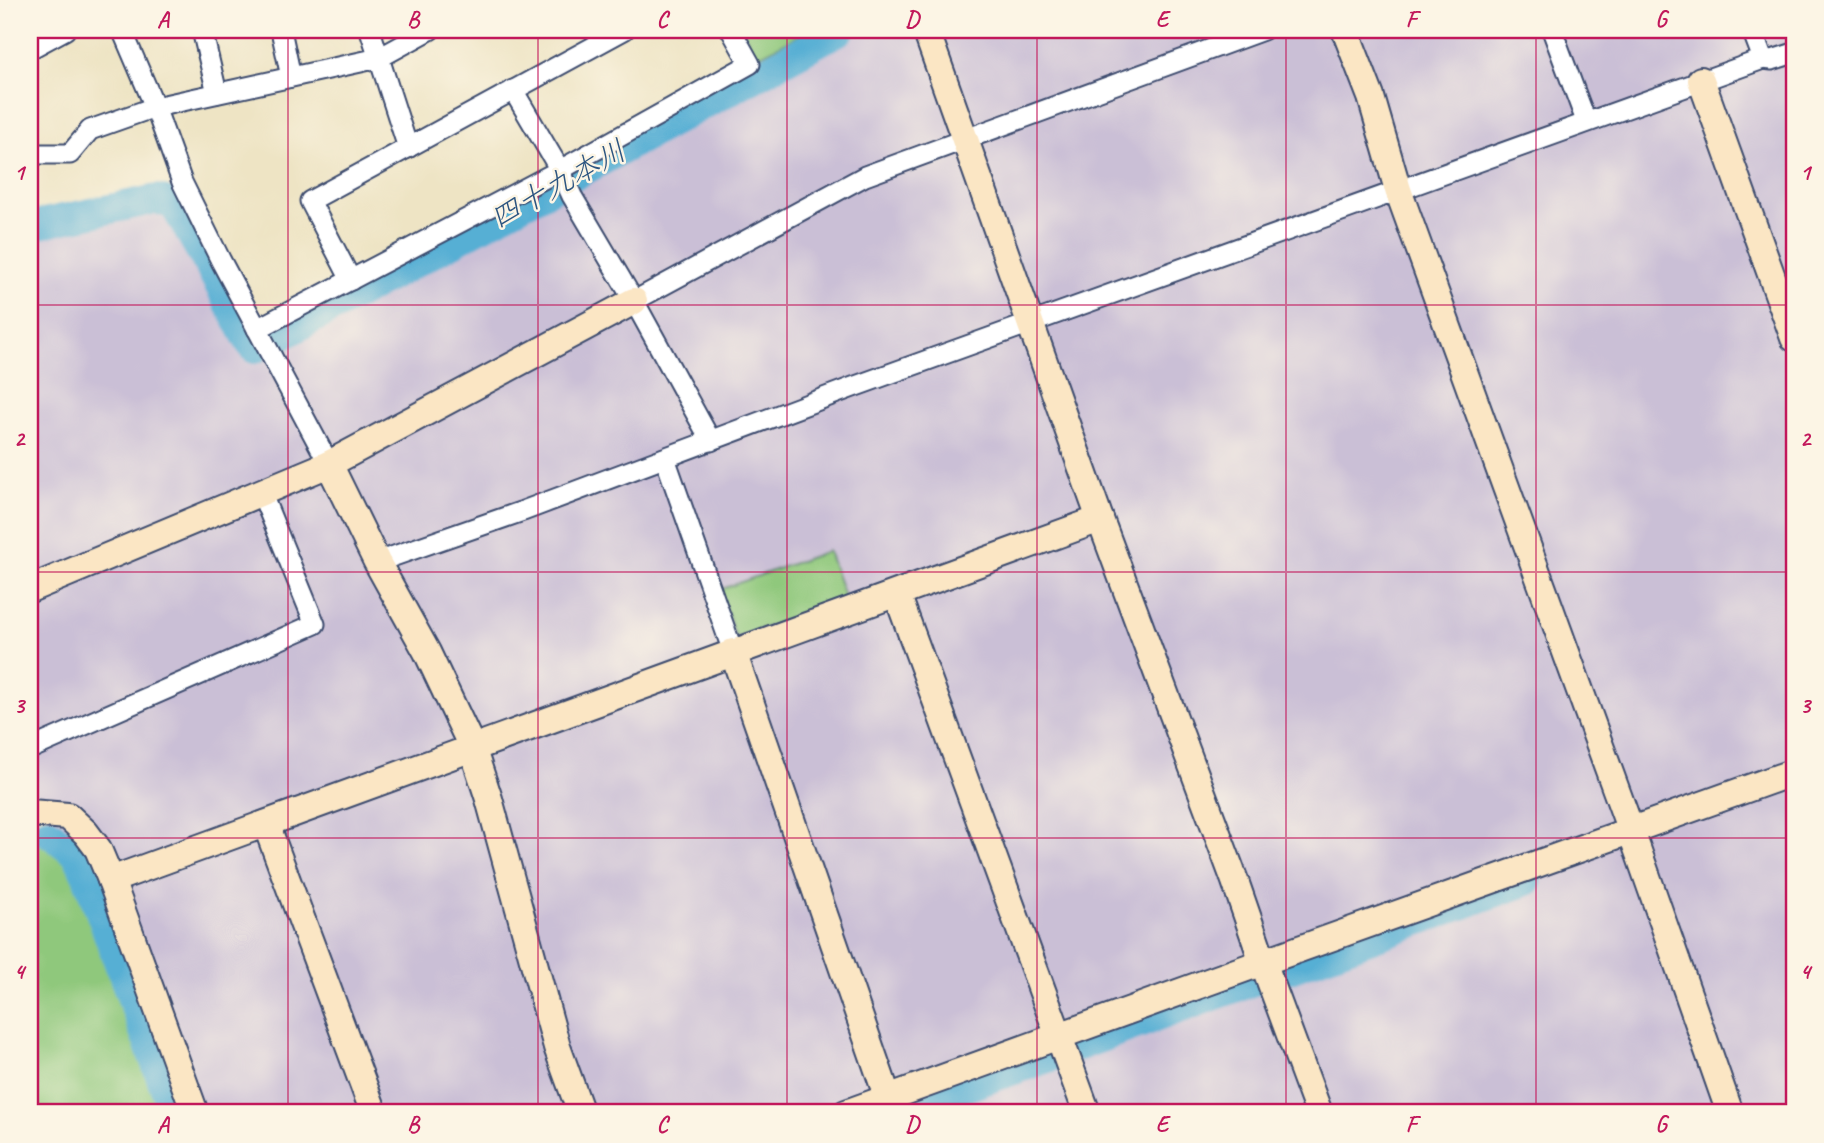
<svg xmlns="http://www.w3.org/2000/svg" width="1824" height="1143" viewBox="0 0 1824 1143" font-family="Caveat,'Klee One',sans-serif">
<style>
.industrial{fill:#cabfd6}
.green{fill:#8fc87c;stroke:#557c6d;stroke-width:2}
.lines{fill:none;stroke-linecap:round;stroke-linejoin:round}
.river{stroke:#57afd4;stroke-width:30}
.street-casing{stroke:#3b4a6d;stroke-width:23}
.secondary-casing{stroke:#3b4a6d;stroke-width:30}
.street{stroke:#fff;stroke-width:19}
.secondary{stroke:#fbe6c4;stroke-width:26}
.grid{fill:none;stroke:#c2185b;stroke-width:2;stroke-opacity:0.55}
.labels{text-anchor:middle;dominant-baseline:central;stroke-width:5;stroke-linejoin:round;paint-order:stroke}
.water-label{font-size:30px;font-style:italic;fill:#2d5581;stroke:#fcf5e5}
.neatline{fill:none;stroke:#c2185b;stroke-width:2.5}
.grid-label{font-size:23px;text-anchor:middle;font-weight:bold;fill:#c2185b}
</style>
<rect width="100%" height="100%" fill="#fcf5e5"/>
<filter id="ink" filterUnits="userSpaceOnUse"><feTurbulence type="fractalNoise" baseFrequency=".0143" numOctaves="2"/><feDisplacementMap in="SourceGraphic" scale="14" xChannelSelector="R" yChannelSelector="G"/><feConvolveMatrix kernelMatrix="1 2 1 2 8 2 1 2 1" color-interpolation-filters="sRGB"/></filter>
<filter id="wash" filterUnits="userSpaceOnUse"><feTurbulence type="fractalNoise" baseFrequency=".00686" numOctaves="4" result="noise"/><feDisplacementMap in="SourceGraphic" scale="28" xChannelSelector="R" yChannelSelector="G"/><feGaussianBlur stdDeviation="1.57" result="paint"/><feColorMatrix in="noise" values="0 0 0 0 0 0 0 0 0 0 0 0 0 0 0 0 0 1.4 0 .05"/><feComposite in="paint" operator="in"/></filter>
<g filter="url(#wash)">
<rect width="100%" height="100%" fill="#eee4c4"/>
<polygon class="industrial" points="825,30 1794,30 1794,1113 202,1113 108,858 30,804 30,217 165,193 174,196 250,329"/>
<g class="green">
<polygon points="742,30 810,30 757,57"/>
<polygon points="828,551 845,599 736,638 719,590"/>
<polygon points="30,830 60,846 71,856 165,1113 30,1113"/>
</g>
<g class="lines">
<g class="river">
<polyline points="30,226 157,199 174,205 209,266 250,343 255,349"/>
<polyline points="276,339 840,30"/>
<polyline points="47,831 77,854 87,876 174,1113"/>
<polyline points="1282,971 1527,881"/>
<polyline points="1079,1046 1262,978"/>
<polyline points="907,1108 1059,1054"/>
</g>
</g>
</g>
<g filter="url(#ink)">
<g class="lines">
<g class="street-casing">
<g id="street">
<polyline points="122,30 155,107 182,182 221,261 329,464"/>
<polyline points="202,30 217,93"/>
<polyline points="281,30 291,77"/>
<polyline points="370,30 408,148"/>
<polyline points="1552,30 1586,121"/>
<polyline points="30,49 65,30"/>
<polyline points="1763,59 1772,60 1794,53"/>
<polyline points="513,90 560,170 572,196 634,301 865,176 1263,30"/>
<polyline points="30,154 70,154 90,130 155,107 379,58 430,30"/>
<polyline points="351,280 310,201 624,30"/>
<polyline points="634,301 711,441"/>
<polyline points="257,329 560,170 750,64 731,30"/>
<polyline points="665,458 733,652"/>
<polyline points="377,562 523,511 853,387 1763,59 1752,30"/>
<polyline points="30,749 315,624 261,492"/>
</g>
</g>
<g class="secondary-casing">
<g id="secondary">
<polyline points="926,30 1100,519 1235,881 1263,962 1319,1113"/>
<polyline points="1345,30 1371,97 1398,190 1631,831 1730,1113"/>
<polyline points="1701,80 1794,338"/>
<polyline points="329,464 377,562 427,652 472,747 489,799 557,1047 581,1113"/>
<polyline points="30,589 329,464 634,301"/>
<polyline points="897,594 1087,1113"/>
<polyline points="733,652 893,1113"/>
<polyline points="30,813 68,816 86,833 98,849 111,880 195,1113"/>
<polyline points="266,824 374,1113"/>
<polyline points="111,880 1100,519"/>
<polyline points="846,1113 1263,962 1794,772"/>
</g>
</g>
<use href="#street" class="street"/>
<use href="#secondary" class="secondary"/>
</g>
</g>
<path class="grid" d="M288 30V1113M538 30V1113M787 30V1113M1037 30V1113M1286 30V1113M1536 30V1113M30 305H1794M30 572H1794M30 838H1794"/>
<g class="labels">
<g class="water-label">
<text transform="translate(558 184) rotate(-29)">四十九本川</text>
</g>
</g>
<rect width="1824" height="1143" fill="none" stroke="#fcf5e5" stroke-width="77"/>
<rect x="38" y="38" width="1748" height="1066" class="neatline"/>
<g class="grid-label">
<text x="163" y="27">A</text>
<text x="413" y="27">B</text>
<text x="662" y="27">C</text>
<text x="912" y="27">D</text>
<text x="1162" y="27">E</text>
<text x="1411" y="27">F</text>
<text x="1661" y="27">G</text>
<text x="19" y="180">1</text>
<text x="1805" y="180">1</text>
<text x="19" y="446">2</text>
<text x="1805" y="446">2</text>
<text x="19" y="713">3</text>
<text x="1805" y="713">3</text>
<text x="19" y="979">4</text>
<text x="1805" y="979">4</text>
<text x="163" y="1132">A</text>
<text x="413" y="1132">B</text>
<text x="662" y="1132">C</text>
<text x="912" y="1132">D</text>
<text x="1162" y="1132">E</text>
<text x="1411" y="1132">F</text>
<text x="1661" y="1132">G</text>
</g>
</svg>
